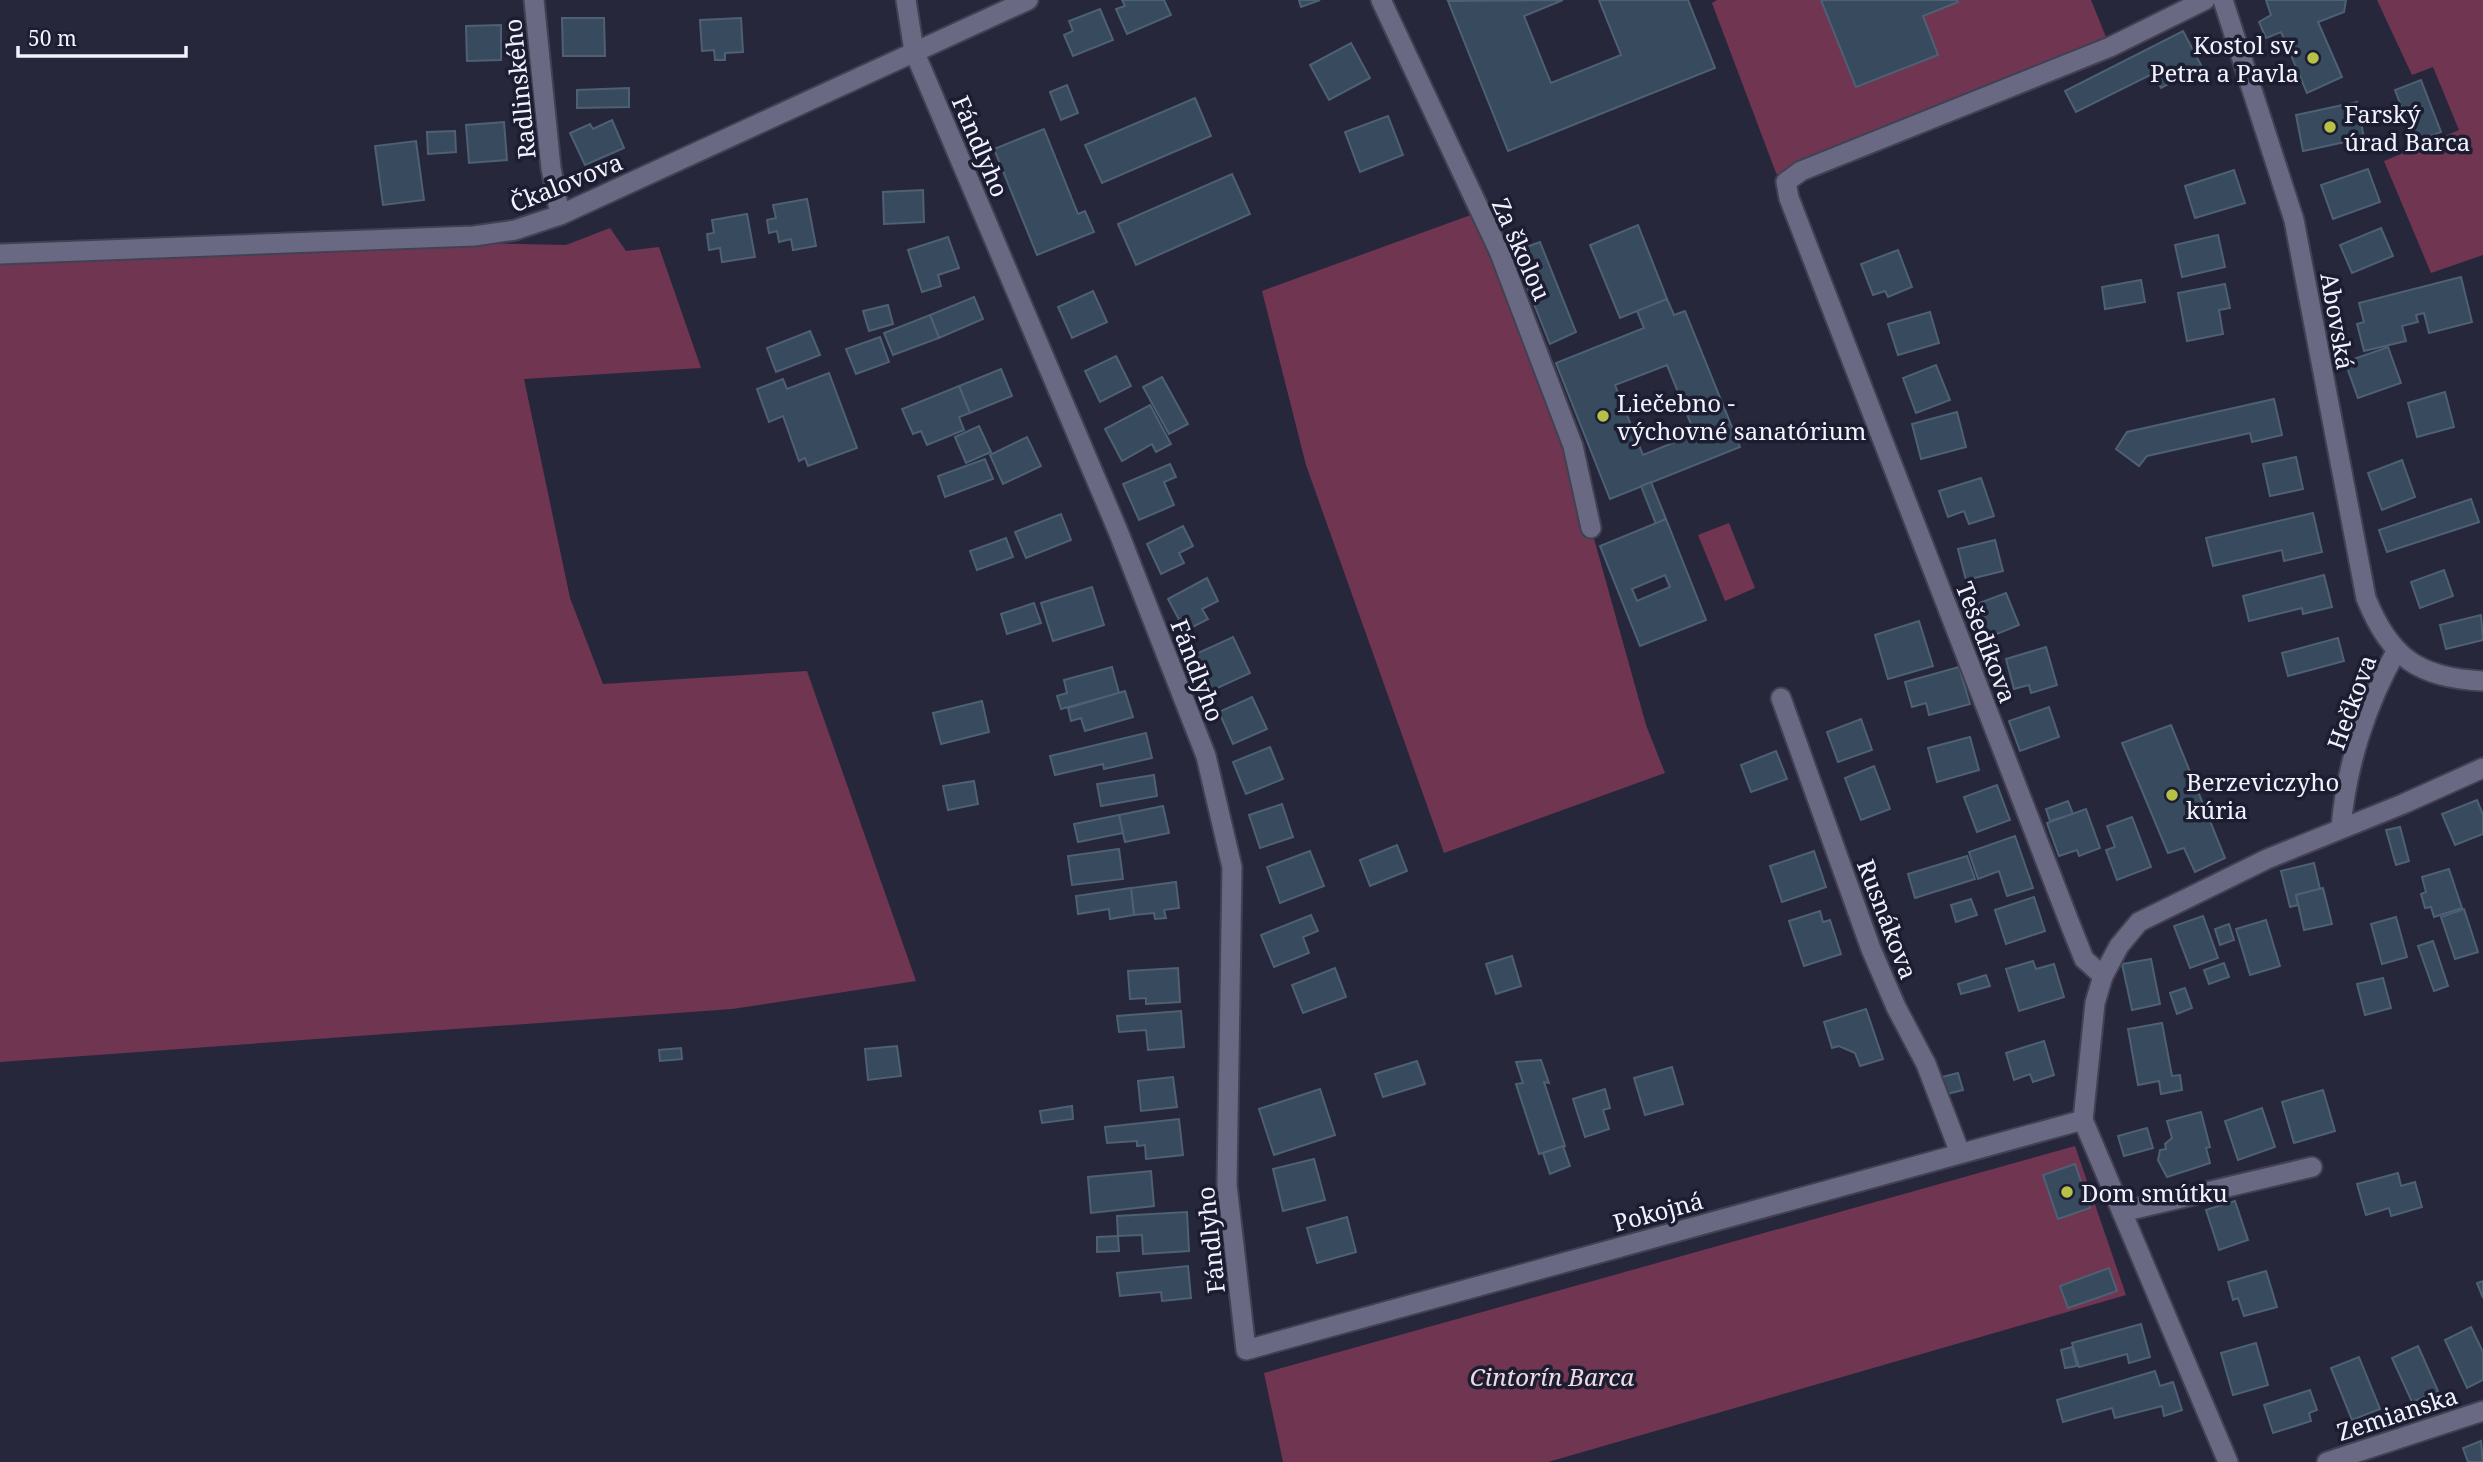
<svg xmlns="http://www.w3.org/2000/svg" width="2483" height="1462" viewBox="0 0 2483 1462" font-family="'Noto Serif',serif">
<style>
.green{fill:#703651}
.building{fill:#384a5d;stroke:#4d6074;stroke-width:2;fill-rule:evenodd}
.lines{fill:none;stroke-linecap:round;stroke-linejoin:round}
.minor-casing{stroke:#424153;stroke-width:23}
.minor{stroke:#696983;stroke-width:19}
.poi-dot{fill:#b7c148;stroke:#1d1d32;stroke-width:2.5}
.labels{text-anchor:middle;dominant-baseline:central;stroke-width:7;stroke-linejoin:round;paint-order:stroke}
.poi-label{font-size:24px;fill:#f2f3ff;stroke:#1d1d32;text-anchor:start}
.street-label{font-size:24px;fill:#f2f3ff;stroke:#1d1d32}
.park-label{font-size:24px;font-style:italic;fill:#f1dbe3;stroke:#1d1d32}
</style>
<rect width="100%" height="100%" fill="#27273c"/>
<g class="green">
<polygon points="1717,0 2091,0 2110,47 1786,182 1776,173 1712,3"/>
<polygon points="2377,0 2483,0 2483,255 2431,273 2384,161 2459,130 2433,67 2412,75"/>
<polygon points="1479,212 1499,251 1591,528 1646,725 1665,773 1444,853 1306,465 1262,291"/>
<polygon points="610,228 626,251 659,247 701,368 524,379 570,598 603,684 807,671 916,981 732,1009 0,1062 0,264 470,243 566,245"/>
<polygon points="1729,523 1755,588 1725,601 1698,535"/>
<polygon points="2075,1146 2126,1295 1548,1462 1283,1462 1264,1373"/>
</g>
<g class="building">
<polygon points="1122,0 1164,0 1171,15 1127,34 1116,9 1125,6"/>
<polygon points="1299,0 1320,0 1301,7"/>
<polygon points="1563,0 1524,16 1551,83 1621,55 1599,0 1688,0 1715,68 1508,151 1448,1"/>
<polygon points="1821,0 1957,0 1958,2 1923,16 1938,55 1856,87"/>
<polygon points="2266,0 2346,0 2344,12 2318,22 2342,77 2307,93 2281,32 2266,38 2259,22 2271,15"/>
<polygon points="1100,9 1113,40 1073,56 1064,35 1073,31 1069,21"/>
<polygon points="562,18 604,18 605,56 563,56"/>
<polygon points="741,18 743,52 725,53 725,60 715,60 714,50 702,51 700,20"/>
<polygon points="501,25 501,60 467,61 466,26"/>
<polygon points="2183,31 2202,67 2161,88 2154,73 2076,112 2065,91"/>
<polygon points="1351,43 1370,78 1329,100 1310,65"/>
<polygon points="2421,80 2441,132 2415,142 2395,90"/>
<polygon points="1067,85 1078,113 1061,120 1050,92"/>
<polygon points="629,88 629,107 577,108 577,90"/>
<polygon points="1195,98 1211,136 1102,183 1085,145"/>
<polygon points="2357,102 2364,138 2303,151 2296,115"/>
<polygon points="1388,116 1403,155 1360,172 1345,132"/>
<polygon points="612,120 624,148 585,165 570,133 590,124 593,129"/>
<polygon points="504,122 507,160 469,163 466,125"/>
<polygon points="1044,129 1078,214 1085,211 1094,232 1037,255 994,149"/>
<polygon points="455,131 456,152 428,154 427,132"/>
<polygon points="416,141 424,200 383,205 375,146"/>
<polygon points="2368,169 2380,202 2333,219 2321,185"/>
<polygon points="2234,170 2245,203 2195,218 2185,186"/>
<polygon points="1232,174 1250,214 1136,265 1118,224"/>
<polygon points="923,190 924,222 884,224 883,192"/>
<polygon points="807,199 816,246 793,250 791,239 779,242 777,231 769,233 767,220 776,218 773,205"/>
<polygon points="747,214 755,257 722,262 720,248 709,250 707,234 714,233 712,220"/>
<polygon points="1638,225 1667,299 1620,318 1590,245"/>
<polygon points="2381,228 2393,256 2352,273 2340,245"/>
<polygon points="2218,235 2225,267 2182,277 2175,245"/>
<polygon points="948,237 959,268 938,275 941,286 922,292 908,250"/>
<polygon points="1540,242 1576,332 1550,344 1513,252"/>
<polygon points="1898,250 1912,287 1888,297 1885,291 1873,295 1861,264"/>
<polygon points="2461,277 2472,322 2429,333 2424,313 2416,315 2418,322 2402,326 2406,341 2364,351 2357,324 2364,322 2359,303"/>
<polygon points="2141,280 2145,302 2105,309 2102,287"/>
<polygon points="2225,284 2230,308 2219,310 2223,334 2187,341 2178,293"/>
<polygon points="1093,291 1107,322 1072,338 1058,307"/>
<polygon points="974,297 983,319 939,338 930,315"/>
<path d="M1667 299 1674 315 1685 311 1740 447 1610 499 1556 363 1644 328 1637 311ZM1667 365 1695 434 1643 455 1615 385Z"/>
<polygon points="888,305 893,324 869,331 863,311"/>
<polygon points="1930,312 1939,343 1898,355 1888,324"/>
<polygon points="930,315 939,338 893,355 884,333"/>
<polygon points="810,331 820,355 776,372 767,348"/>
<polygon points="880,337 889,362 856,374 846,349"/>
<polygon points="2388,347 2401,383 2358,398 2345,362"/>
<polygon points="1116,356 1131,386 1100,402 1085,371"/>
<polygon points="1936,365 1950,400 1916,413 1903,378"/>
<polygon points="1001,369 1012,396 970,413 959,386"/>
<polygon points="829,373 857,448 808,466 805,458 799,461 783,416 769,422 757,389 783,379 787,389"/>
<polygon points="1162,377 1188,424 1169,434 1143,387"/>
<polygon points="959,386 970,413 959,417 964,430 927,445 921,431 913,434 902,409"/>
<polygon points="2445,392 2454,427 2417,437 2408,403"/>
<polygon points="2274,399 2282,435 2252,442 2250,433 2147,456 2139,466 2116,449 2127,432"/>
<polygon points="1150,405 1171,444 1156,452 1152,444 1122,461 1105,429"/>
<polygon points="1957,412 1966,447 1921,459 1912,424"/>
<polygon points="979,426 991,452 966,463 955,437"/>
<polygon points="1027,437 1041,466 1003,484 990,455"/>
<polygon points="2296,457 2303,489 2270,496 2263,464"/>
<polygon points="985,459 993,479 945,497 938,476"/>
<polygon points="2402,460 2415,497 2382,510 2368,473"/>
<polygon points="1170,464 1176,477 1164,482 1174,505 1139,520 1123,484"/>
<polygon points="1981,478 1994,516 1969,524 1964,511 1948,517 1939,491"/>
<polygon points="1651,482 1666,519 1656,524 1641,486"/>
<polygon points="2471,499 2479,522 2387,552 2379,530"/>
<polygon points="2313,513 2322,552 2284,561 2282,550 2213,566 2206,538"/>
<polygon points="1061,514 1071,540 1026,558 1015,532"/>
<path d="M1666 519 1706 620 1640 646 1600 546ZM1665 575 1670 587 1637 601 1632 589Z"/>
<polygon points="1183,526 1193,546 1179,553 1184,563 1161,574 1147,544"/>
<polygon points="1006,538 1013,557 977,570 970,551"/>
<polygon points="1995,540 2003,571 1966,580 1958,549"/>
<polygon points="2444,570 2453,596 2420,608 2411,582"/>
<polygon points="2324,575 2332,607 2303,614 2302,608 2249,621 2243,596"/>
<polygon points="1207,578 1218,601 1202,609 1208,619 1185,631 1168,599"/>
<polygon points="1092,587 1104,625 1053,641 1041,603"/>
<polygon points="2006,593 2019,625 1987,638 1974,605"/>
<polygon points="1034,603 1041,623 1007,634 1001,614"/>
<polygon points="2481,615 2483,640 2446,649 2440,625"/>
<polygon points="1919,621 1933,666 1888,679 1875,635"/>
<polygon points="1233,637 1250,673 1213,690 1196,654"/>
<polygon points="2338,638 2344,661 2288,676 2282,653"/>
<polygon points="2046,647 2057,685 2031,693 2029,685 2014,689 2006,659"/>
<polygon points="1112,667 1119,693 1061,709 1057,696 1067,693 1064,680"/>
<polygon points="1959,667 1970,704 1929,715 1926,703 1912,707 1905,682"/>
<polygon points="1125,691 1133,717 1085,731 1081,718 1071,721 1068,708"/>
<polygon points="1252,697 1267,729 1233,744 1219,712"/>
<polygon points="982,701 989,732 941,744 933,713"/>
<polygon points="2049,707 2059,737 2020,751 2009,721"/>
<polygon points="1861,719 1872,750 1838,762 1827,732"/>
<polygon points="2171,725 2225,858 2195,872 2184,848 2168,853 2122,743"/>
<polygon points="1146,733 1152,758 1104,769 1103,764 1055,775 1050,756"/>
<polygon points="1970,737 1979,770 1937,782 1928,748"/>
<polygon points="1270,747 1283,779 1246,794 1233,762"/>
<polygon points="1776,751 1787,779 1751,792 1741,765"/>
<polygon points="1874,766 1890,809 1861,820 1845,778"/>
<polygon points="1154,775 1157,796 1101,806 1097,784"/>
<polygon points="974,781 978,804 948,810 943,786"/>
<polygon points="1997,785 2010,820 1977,832 1964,797"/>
<polygon points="2477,800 2483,815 2483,834 2455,845 2442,814"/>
<polygon points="2068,801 2073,814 2050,821 2046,809"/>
<polygon points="1282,804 1293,837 1260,848 1249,815"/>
<polygon points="1163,806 1169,833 1125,842 1119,815"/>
<polygon points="2086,809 2100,848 2079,856 2077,850 2059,856 2047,823"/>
<polygon points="1119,815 1123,833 1078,842 1074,824"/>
<polygon points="2132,817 2151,867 2117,880 2106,850 2115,847 2107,826"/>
<polygon points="2400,827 2409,861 2396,865 2386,830"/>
<polygon points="2015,836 2033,888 2007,896 1999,871 1978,879 1969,852"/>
<polygon points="1397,845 1407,871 1370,886 1360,860"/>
<polygon points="1119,849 1123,879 1072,885 1068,856"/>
<polygon points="1310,851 1324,886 1280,903 1267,867"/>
<polygon points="1814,851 1826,887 1782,902 1770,866"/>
<polygon points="1967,856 1975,879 1915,898 1908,874"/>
<polygon points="2314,863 2320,889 2296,895 2298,905 2290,907 2281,871"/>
<polygon points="2449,869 2462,908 2434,917 2431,907 2425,908 2421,894 2426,892 2422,877"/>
<polygon points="1176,882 1179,908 1164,910 1166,918 1155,919 1154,913 1134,915 1131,888"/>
<polygon points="1131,888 1134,915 1110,919 1109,909 1078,914 1076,896"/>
<polygon points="2323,888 2332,924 2304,930 2296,895"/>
<polygon points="2034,897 2045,931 2006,944 1995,910"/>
<polygon points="1971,899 1977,915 1956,922 1951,905"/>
<polygon points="2464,909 2478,952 2455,959 2441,917"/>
<polygon points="1820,911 1823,922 1830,920 1841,954 1804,966 1789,921"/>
<polygon points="1311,915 1318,931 1303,937 1309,953 1274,967 1261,935"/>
<polygon points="2203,916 2218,958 2190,968 2174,926"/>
<polygon points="2396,917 2407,957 2382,964 2371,924"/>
<polygon points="2266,920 2280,966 2250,975 2236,929"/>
<polygon points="2229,924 2234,940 2220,945 2215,929"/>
<polygon points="2433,941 2448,986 2434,991 2418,946"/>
<polygon points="1512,956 1521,986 1496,994 1486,964"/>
<polygon points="2151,959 2160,1004 2132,1010 2122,964"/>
<polygon points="2033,961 2036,969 2054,964 2064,997 2019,1011 2006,969"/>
<polygon points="2224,963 2229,977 2209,984 2204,970"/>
<polygon points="1178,968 1180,1002 1146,1004 1146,998 1130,999 1128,971"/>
<polygon points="1335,968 1346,997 1303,1013 1292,985"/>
<polygon points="1986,975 1990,986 1961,994 1958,984"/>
<polygon points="2383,978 2391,1008 2365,1015 2357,984"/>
<polygon points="2185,988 2192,1008 2177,1014 2170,993"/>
<polygon points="1866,1009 1883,1059 1860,1066 1855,1053 1839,1046 1832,1048 1824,1022"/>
<polygon points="1181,1011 1184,1047 1148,1050 1146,1030 1119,1032 1117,1016"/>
<polygon points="2162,1023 2172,1076 2180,1075 2182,1090 2161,1094 2159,1081 2138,1085 2128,1029"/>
<polygon points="2044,1041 2054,1075 2033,1082 2030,1074 2014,1080 2006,1053"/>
<polygon points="897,1046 901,1076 868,1080 865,1049"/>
<polygon points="681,1048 682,1059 660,1061 659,1050"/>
<polygon points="1541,1060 1549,1083 1544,1082 1565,1146 1539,1154 1516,1084 1523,1083 1516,1062"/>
<polygon points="1417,1061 1425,1084 1383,1097 1375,1074"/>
<polygon points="1672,1067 1683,1104 1645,1115 1634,1078"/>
<polygon points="1958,1073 1963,1090 1947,1094 1942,1077"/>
<polygon points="1173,1077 1177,1107 1141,1111 1138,1081"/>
<polygon points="1320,1089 1335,1135 1274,1155 1259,1109"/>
<polygon points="1605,1089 1610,1108 1603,1110 1609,1129 1585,1137 1573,1099"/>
<polygon points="2323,1090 2335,1131 2294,1143 2282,1102"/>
<polygon points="1072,1106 1073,1119 1042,1123 1040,1111"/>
<polygon points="2262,1108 2275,1147 2238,1160 2225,1121"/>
<polygon points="2201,1112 2210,1147 2206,1148 2210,1163 2167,1177 2158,1160 2160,1150 2166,1149 2165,1144 2172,1138 2167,1121"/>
<polygon points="1179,1119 1183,1155 1146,1159 1145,1145 1137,1146 1137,1141 1107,1143 1105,1127"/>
<polygon points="2147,1128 2153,1148 2124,1156 2118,1136"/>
<polygon points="1563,1146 1570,1166 1550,1174 1543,1153"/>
<polygon points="1314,1159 1325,1200 1283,1211 1273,1169"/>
<polygon points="2075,1164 2090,1208 2058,1219 2043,1175"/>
<polygon points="1151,1171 1154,1206 1091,1213 1088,1177"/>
<polygon points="2398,1173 2401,1186 2415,1182 2422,1207 2391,1216 2389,1208 2366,1215 2357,1184"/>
<polygon points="2235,1201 2248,1240 2219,1250 2206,1210"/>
<polygon points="1187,1212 1189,1251 1143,1254 1142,1235 1118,1236 1117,1216"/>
<polygon points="1347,1217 1356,1252 1317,1263 1307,1228"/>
<polygon points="1118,1236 1119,1251 1097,1252 1097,1237"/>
<polygon points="1188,1266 1191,1298 1162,1301 1161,1292 1120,1296 1117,1273"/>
<polygon points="2109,1268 2117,1291 2068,1308 2060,1286"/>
<polygon points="2266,1271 2277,1307 2244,1316 2238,1298 2233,1300 2228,1282"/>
<polygon points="2483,1281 2483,1298 2477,1283"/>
<polygon points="2141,1324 2150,1357 2129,1363 2127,1354 2079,1367 2072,1343"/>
<polygon points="2471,1327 2483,1352 2483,1380 2467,1388 2445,1340"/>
<polygon points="2256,1343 2268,1385 2233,1395 2221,1353"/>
<polygon points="2418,1346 2438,1391 2412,1402 2392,1358"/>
<polygon points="2072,1347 2077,1366 2065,1368 2061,1350"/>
<polygon points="2359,1357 2380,1409 2352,1420 2331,1368"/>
<polygon points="2155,1371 2160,1386 2173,1382 2182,1410 2164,1416 2162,1406 2115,1418 2112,1408 2063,1422 2057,1400"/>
<polygon points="2310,1390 2317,1410 2309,1413 2311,1421 2273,1433 2264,1405"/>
<polygon points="2481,1441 2483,1462 2468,1462 2463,1448"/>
</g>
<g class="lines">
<g class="minor-casing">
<g id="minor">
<polyline points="534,0 551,168 560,215"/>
<polyline points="906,0 914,51 1118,531 1206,756 1232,867 1227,1185 1246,1350 2083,1120"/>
<polyline points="1381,0 1499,251 1573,446 1591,528"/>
<polyline points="2205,0 2110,47 1801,171 1786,182 1789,198 2070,924 2084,959 2103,976 2095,1003 2083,1120 2228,1462"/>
<path d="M2223 0 2294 220 2366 598C2390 658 2419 678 2483 681"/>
<polyline points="0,254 474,236 515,230 560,215 1028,0"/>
<polyline points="1781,698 1871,949 1896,1007 1926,1064 1960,1153"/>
<path d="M2341 828C2346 767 2366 704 2397 650"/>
<polyline points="2103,976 2119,946 2139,922 2267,859 2403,804 2483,768"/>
<polyline points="2122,1212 2312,1167"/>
<polyline points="2327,1462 2483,1411"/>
</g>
</g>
<use href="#minor" class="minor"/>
</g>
<g class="poi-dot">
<circle cx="2313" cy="58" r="7"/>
<circle cx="2330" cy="127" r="7"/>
<circle cx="1603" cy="416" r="7"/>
<circle cx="2172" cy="795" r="7"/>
<circle cx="2067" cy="1192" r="7"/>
</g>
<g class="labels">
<g class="poi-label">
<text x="2299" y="44" text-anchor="end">Kostol sv.<tspan x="2299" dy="28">Petra a Pavla</tspan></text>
<text x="2344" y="113">Farský<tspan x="2344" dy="28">úrad Barca</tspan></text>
<text x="1617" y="402">Liečebno -<tspan x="1617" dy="28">výchovné sanatórium</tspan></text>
<text x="2186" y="781">Berzeviczyho<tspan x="2186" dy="28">kúria</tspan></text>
<text x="2081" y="1192">Dom smútku</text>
</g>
<g class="street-label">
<text transform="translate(519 89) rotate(-96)">Radlinského</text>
<text transform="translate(981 146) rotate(67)">Fándlyho</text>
<text transform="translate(566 182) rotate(-22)">Čkalovova</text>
<text transform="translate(1522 249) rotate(66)">Za školou</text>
<text transform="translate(2338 321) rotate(80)">Abovská</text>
<text transform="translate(1987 642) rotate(69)">Tešedíkova</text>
<text transform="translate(1198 670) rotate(69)">Fándlyho</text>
<text transform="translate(2351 702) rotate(-70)">Hečkova</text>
<text transform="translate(1888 919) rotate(69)">Rusnákova</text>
<text transform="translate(1658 1211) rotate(-15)">Pokojná</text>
<text transform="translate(1210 1240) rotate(-96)">Fándlyho</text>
<text transform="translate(2397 1413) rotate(-18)">Zemianska</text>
</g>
<g class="park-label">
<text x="1552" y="1376">Cintorín Barca</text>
</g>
</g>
<path d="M18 46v10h168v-10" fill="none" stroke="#f2f3ff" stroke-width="3.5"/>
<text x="28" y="46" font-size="21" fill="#f2f3ff" stroke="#1d1d32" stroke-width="5" paint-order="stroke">50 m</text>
</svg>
